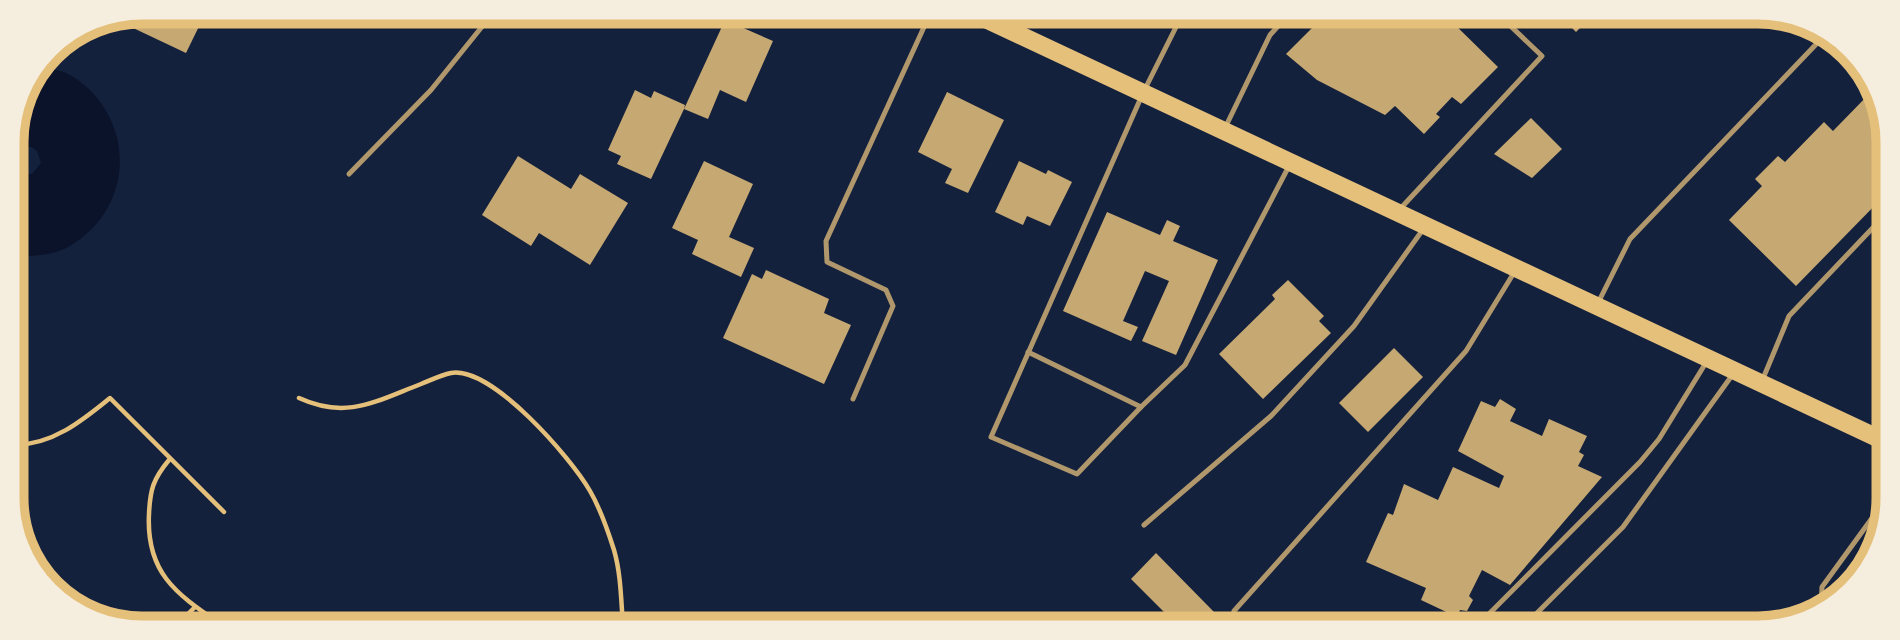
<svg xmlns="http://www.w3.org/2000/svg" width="1900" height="640" viewBox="0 0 1900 640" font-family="Poppins,sans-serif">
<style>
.water{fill:#0b132b}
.building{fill:#c6a872}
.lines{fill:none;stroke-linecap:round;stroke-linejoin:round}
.path{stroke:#e5c07b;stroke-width:4.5}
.service{stroke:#b1986c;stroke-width:5}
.primary{stroke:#e5c07b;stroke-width:18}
.rim{fill:none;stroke:#e5c07b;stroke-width:9}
</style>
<rect width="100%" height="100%" fill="#14213d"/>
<path class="water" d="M43 67C50 69 58 70 64 72 78 78 92 90 101 103 135 151 122 215 70 246 53 256 33 256 13 257V188L20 174H32L41 163 37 151C28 143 19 146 13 154V135Z"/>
<g class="building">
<polygon points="143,12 206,12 186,53 112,18"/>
<polygon points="1324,16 1446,16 1498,67 1461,104 1452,97 1436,114 1440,117 1424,134 1395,106 1385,115 1317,80 1286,54"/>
<polygon points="1560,16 1592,16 1576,32"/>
<polygon points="725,20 773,41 746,102 720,90 708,119 684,109 651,179 617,164 621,156 608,150 635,90 651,98 654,91 685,105 684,109"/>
<polygon points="1872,91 1885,118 1885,195 1796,286 1729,220 1762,186 1755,179 1778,156 1785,162 1824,122 1833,131"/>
<polygon points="947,92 1004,120 968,193 945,183 952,169 918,152"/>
<polygon points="1531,118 1562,149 1532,178 1494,154"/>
<polygon points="518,156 571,189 580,174 628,203 590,265 539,233 531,246 482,215"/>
<polygon points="704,161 753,184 729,237 754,248 741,277 692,254 698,240 672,228"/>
<polygon points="1019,161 1046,174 1048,170 1072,182 1050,226 1027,216 1023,225 995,212"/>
<polygon points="1107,212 1160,235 1167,220 1180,226 1173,241 1218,260 1176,355 1142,341 1169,281 1145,271 1123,321 1138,327 1131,341 1063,311"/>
<polygon points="766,270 829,299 824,313 851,325 824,384 723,338 752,274 762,279"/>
<polygon points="1288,280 1324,316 1319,321 1331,333 1263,399 1219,354 1275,299 1272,295"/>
<polygon points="1394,348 1423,377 1368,432 1339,403"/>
<polygon points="1500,399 1516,409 1510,421 1542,436 1549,419 1587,436 1579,452 1584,455 1578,466 1602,477 1510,585 1482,570 1469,596 1473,600 1467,611 1460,610 1457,617 1421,600 1426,588 1366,562 1388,513 1393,515 1404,484 1438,500 1453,467 1499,488 1504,476 1458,451 1481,401 1495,407"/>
<polygon points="1156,553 1214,612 1200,626 1178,626 1131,579"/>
</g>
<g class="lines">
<g class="path">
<path d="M299 398C347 420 376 401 421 384 431 380 441 375 451 373 492 366 571 458 590 491 600 508 608 531 614 550 621 574 621 600 623 625"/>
<path d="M14 445C52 445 82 421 110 398L224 512"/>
<path d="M169 460C153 479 150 490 149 514 146 572 175 593 219 623"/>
<polyline points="179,623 195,607"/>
</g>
<g class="service">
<polyline points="1182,15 1143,93 991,437 1077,474 1141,407 1185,365 1289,166"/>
<polyline points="1225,128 1270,35 1288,15"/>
<polyline points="349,174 431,90 493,13"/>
<polyline points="1400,209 1542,56 1500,16"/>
<polyline points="1598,303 1630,239 1823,37"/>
<polyline points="1028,352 1141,407"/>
<polyline points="1762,381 1789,316 1885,215"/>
<polyline points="853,399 893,306 886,290 827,262 826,241 930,14"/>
<polyline points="1144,525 1271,416 1354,326 1424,228"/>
<polyline points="1821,607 1822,587 1875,514 1883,497"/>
<polyline points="1235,626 1232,623 1234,611 1466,351 1515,271"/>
<polyline points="1476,627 1640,462 1659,439 1707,361"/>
<polyline points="1523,627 1623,527 1733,374"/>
</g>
<polyline class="primary" points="977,15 1884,441"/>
</g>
<path d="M0 0H1900V640H0ZM142 24H1758A118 118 0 0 1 1876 142V498A118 118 0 0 1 1758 616H142A118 118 0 0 1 24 498V142A118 118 0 0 1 142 24Z" fill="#f5edde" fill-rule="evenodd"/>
<path class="rim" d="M142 24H1758A118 118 0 0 1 1876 142V498A118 118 0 0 1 1758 616H142A118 118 0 0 1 24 498V142A118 118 0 0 1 142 24Z"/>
</svg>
